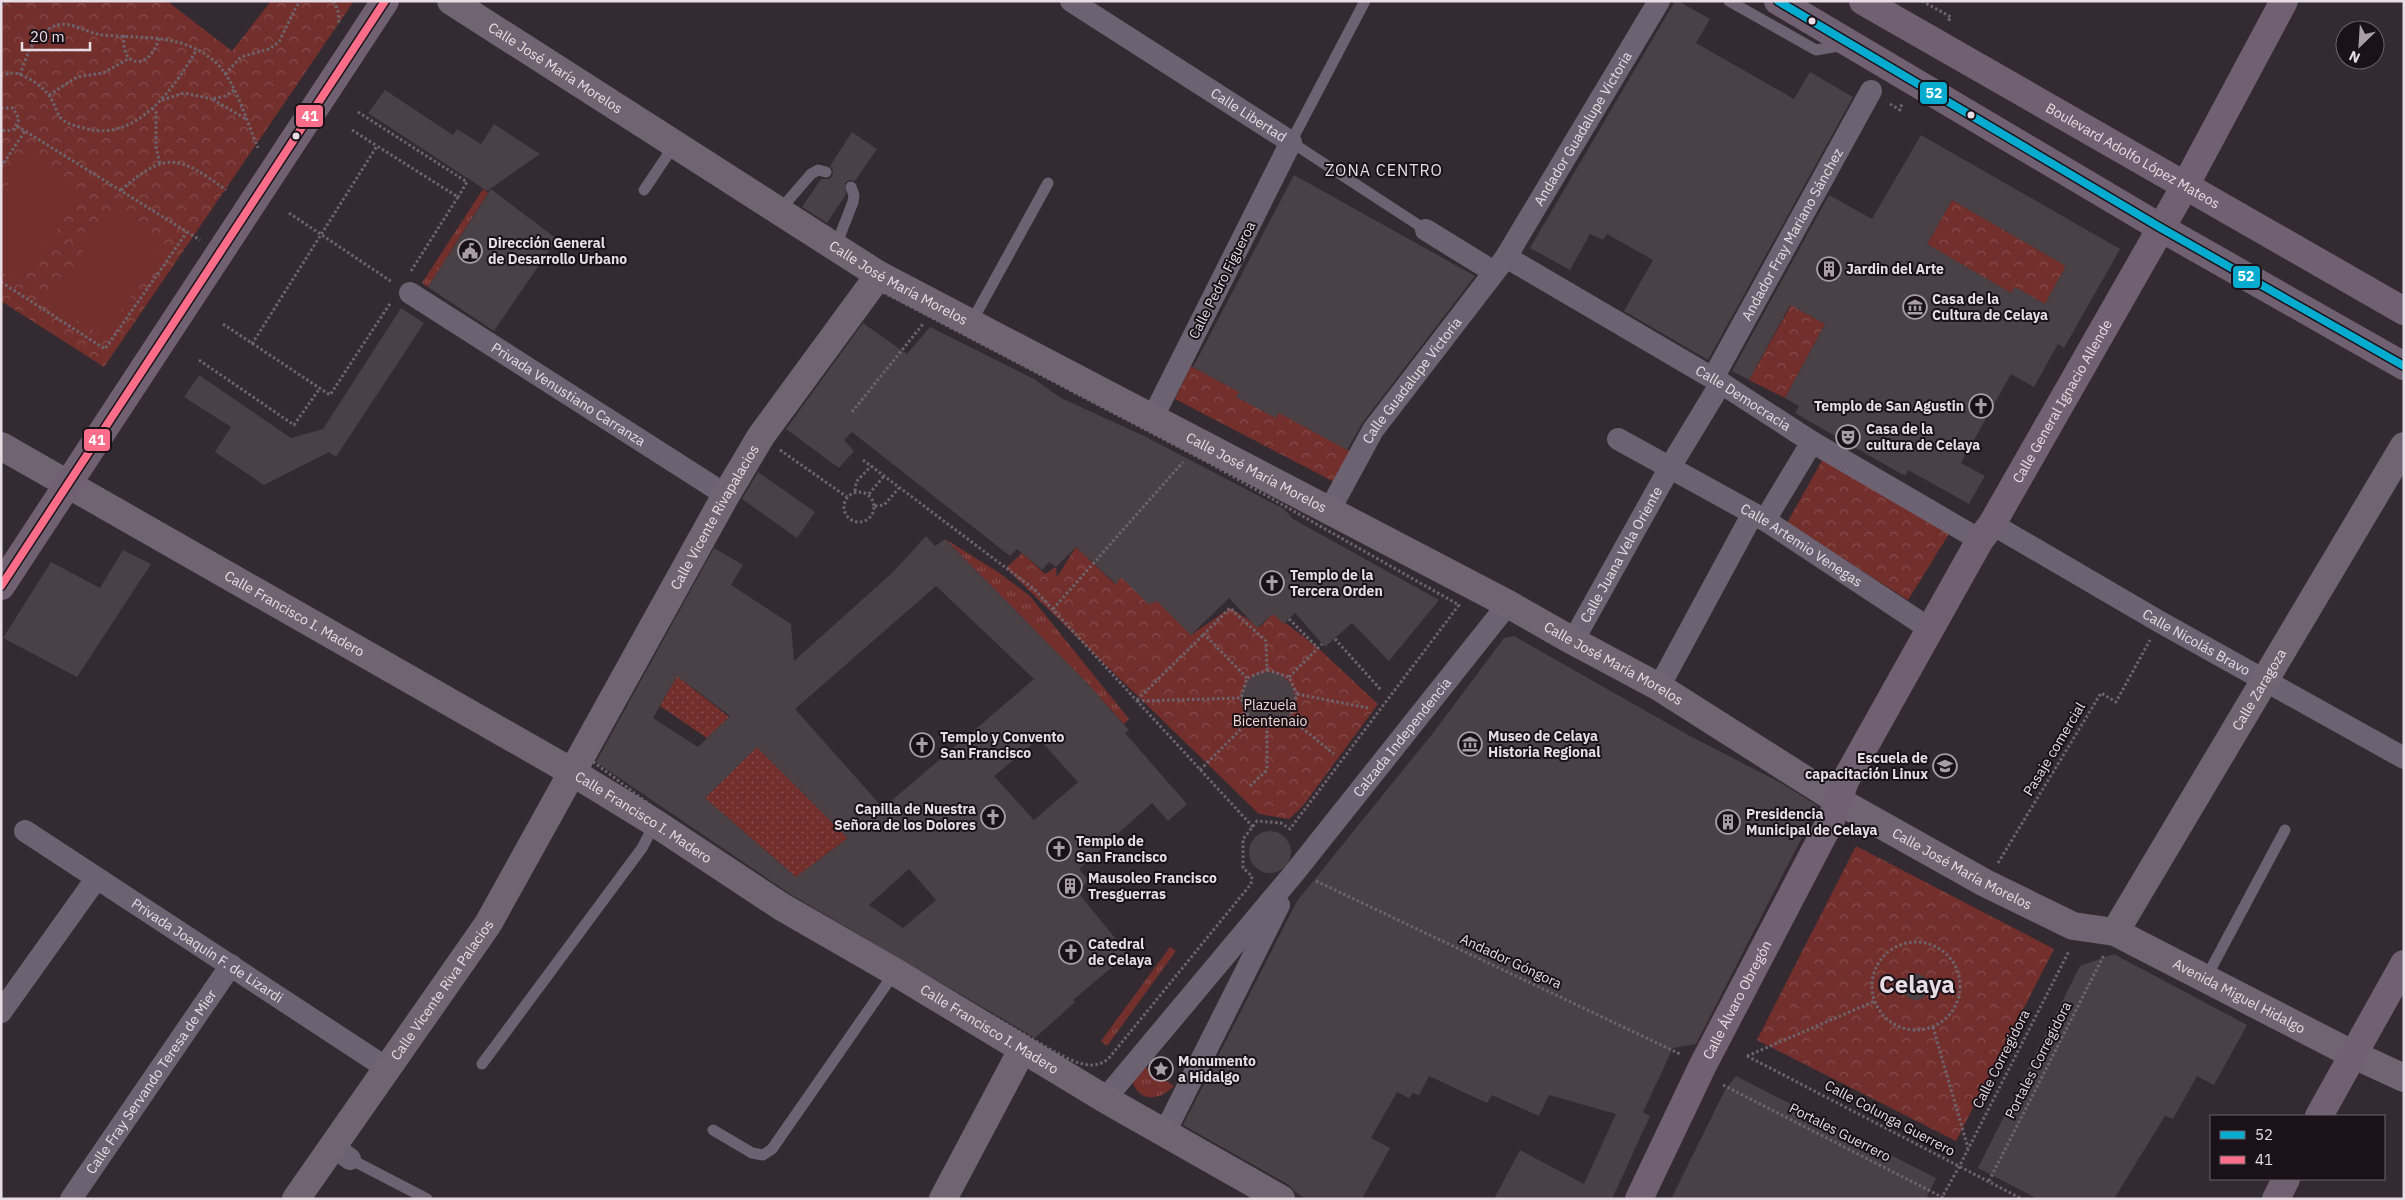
<svg xmlns="http://www.w3.org/2000/svg" width="2405" height="1200" viewBox="0 0 2405 1200" font-family="'IBM Plex Sans',sans-serif">
<style>
.grass{fill:url(#grass-tufts)}
.park{fill:url(#park-crowns)}
.garden{fill:url(#garden-dots)}
.pitch{fill:#722f2c}
.building{fill:#494145;fill-rule:evenodd}
.lines{fill:none;stroke-linecap:round;stroke-linejoin:round}
.path{stroke:#6d646f;stroke-width:3;stroke-dasharray:2.5 2.5;stroke-linecap:butt}
.lane{stroke:#6c6271;stroke-width:11}
.street{stroke:#6c6271;stroke-width:22}
.secondary{stroke:#706473;stroke-width:28}
.primary{stroke:#6f6172;stroke-width:28}
.bus-1-casing{stroke:#1a1218;stroke-width:11}
.bus-2-casing{stroke:#1a1218;stroke-width:11}
.bus-1{stroke:#06acd0;stroke-width:8}
.bus-2{stroke:#fb6d88;stroke-width:8}
.bus-dot{fill:#e9dde5;stroke:#1a1218;stroke-width:2}
.labels{text-anchor:middle;dominant-baseline:central;stroke-width:4;stroke-linejoin:round;paint-order:stroke}
.street-label{font-size:14px;fill:#e9dde5;stroke:#1a1218}
.poi-label{font-size:14px;font-weight:bold;fill:#e9dde5;stroke:#1a1218;text-anchor:start}
.park-label{font-size:14px;fill:#f2d9d5;stroke:#1a1218}
.quarter-label{font-size:16px;letter-spacing:1px;fill:#e9dde5;stroke:#1a1218}
.town-label{font-size:24px;font-weight:bold;fill:#e9dde5;stroke:#1a1218}
.line-badge{stroke:#1a1218;stroke-width:2}
.badge-label{font-size:14px;text-anchor:middle;font-weight:bold;fill:#fff}
</style>
<defs>
<pattern id="grass-tufts" width="24" height="20" patternUnits="userSpaceOnUse" patternTransform="scale(1.25)"><rect width="24" height="20" fill="#722f2c"/><path d="M3 7l-1-3M5 7V3M7 7l1-3M15 17l-1-3M17 17v-4M19 17l1-3" fill="none" stroke="#864d4a"/></pattern>
<pattern id="park-crowns" width="20" height="18" patternUnits="userSpaceOnUse" patternTransform="scale(1.25)"><rect width="20" height="18" fill="#722f2c"/><path d="M2 6a3 3 0 1 1 6 0M12 15a3 3 0 1 1 6 0" fill="none" stroke="#864d4a"/></pattern>
<pattern id="garden-dots" width="8" height="8" patternUnits="userSpaceOnUse" patternTransform="scale(1.25)"><rect width="8" height="8" fill="#722f2c"/><path d="M2 2h.1M6 6h.1" fill="none" stroke="#864d4a" stroke-width="1.8" stroke-linecap="round"/></pattern>
</defs>
<rect width="100%" height="100%" fill="#342a31"/>
<g class="grass">
<polygon points="483,189 488,193 428,287 422,283"/>
<polygon points="945,539 998,572 1030,596 1129,719 1124,724 1086,682"/>
<polygon points="1170,947 1176,951 1107,1046 1101,1041"/>
<path d="M1139 1063 1174 1086C1162 1099 1141 1104 1133 1083Z"/>
</g>
<g class="park">
<polygon points="6,1 167,1 232,51 271,1 354,1 104,367 1,301 1,8"/>
<polygon points="1952,200 2066,266 2045,304 2015,287 2011,293 1927,244"/>
<polygon points="1791,305 1825,324 1785,398 1749,380"/>
<polygon points="1191,366 1239,392 1237,397 1276,418 1279,413 1354,453 1338,484 1175,399"/>
<polygon points="1823,459 1949,534 1908,600 1787,523"/>
<polygon points="1076,547 1115,584 1123,575 1148,604 1157,601 1191,635 1230,608 1260,627 1273,613 1318,648 1378,704 1302,807 1289,819 1259,814 1006,568 1022,553 1045,574 1056,567 1057,577"/>
<polygon points="1856,846 2054,949 1956,1141 1757,1040"/>
</g>
<g class="garden">
<polygon points="677,676 729,717 707,738 660,706"/>
<polygon points="757,747 848,838 796,877 705,798"/>
</g>
<g class="pitch">
<polygon points="27,156 82,193 20,284 1,271 1,195"/>
<polygon points="111,209 165,246 103,337 49,301"/>
</g>
<g class="building">
<polygon points="1675,1 1678,1 1710,19 1696,43 1794,99 1810,72 1853,97 1708,360 1624,311 1653,260 1607,234 1603,240 1590,234 1570,270 1530,248"/>
<polygon points="385,90 453,135 457,129 481,144 494,124 540,154 487,191 368,113"/>
<polygon points="852,132 877,149 855,181 849,180 845,183 846,194 827,223 802,207 821,179 828,179 832,177 833,170 830,166"/>
<path d="M1921 135 2120 249 2064 348 2058 344 2034 387 2011 374 1961 463 1985 476 1969 504 1908 470 1905 476 1795 413 1799 406 1785 398 1825 324 1790 305 1749 380 1732 371 1829 195 1872 219ZM1952 200 2066 266 2045 304 2015 287 2011 293 1927 244Z"/>
<polygon points="1294,175 1475,276 1363,422 1347,450 1279,413 1276,418 1236,397 1239,392 1193,367"/>
<polygon points="491,189 557,239 494,331 428,287"/>
<polygon points="401,308 424,323 336,457 329,452 264,485 215,452 231,427 184,397 199,375 291,438 323,429"/>
<polygon points="863,323 907,354 930,327 1034,379 1061,398 1144,436 1284,509 1293,519 1439,600 1389,661 1352,623 1325,647 1295,613 1284,624 1273,614 1257,628 1229,598 1191,635 1157,601 1148,604 1121,577 1116,584 1076,547 1056,567 1049,562 1042,570 1017,549 1010,556 852,432 844,440 854,451 839,468 786,429"/>
<polygon points="758,472 815,512 797,538 742,499"/>
<path d="M926 536 935 546 945 539 1086 682 1129 730 1125 733 1187 804 1168 821 1152 803 1079 869 1089 881 1077 891 1128 954 1073 1000 1075 1002 1035 1038 790 894 596 762 714 548 743 565 731 585 791 624 794 661 893 572ZM936 586 1034 679 883 808 795 709ZM677 676 730 716 698 747 653 718ZM1039 739 1078 782 1034 820 994 776ZM757 747 848 838 796 877 705 798ZM909 869 936 900 903 928 869 905Z"/>
<polygon points="123,550 151,564 77,677 3,638 51,562 100,588"/>
<polygon points="1514,636 1690,736 1781,783 1818,806 1696,1044 1673,1048 1643,1112 1650,1116 1612,1199 1494,1199 1520,1150 1584,1184 1616,1114 1549,1095 1539,1116 1492,1095 1487,1103 1429,1076 1419,1095 1413,1093 1409,1098 1397,1092 1371,1138 1390,1148 1362,1199 1306,1199 1295,1192 1289,1185 1183,1125 1297,901 1433,733 1504,638"/>
<circle cx="1268" cy="699" r="27"/>
<circle cx="1270" cy="852" r="21"/>
<polygon points="2114,954 2247,1025 2214,1085 2197,1076 2173,1119 2165,1116 2114,1199 2038,1199 1978,1168 2080,966"/>
<circle cx="1916" cy="987" r="13"/>
<polygon points="1736,1076 1936,1178 1926,1199 1671,1199 1725,1090"/>
</g>
<g class="lines">
<g class="path">
<polyline points="334,1 338,11 339,24"/>
<polyline points="1922,1 1951,17 1948,21"/>
<path d="M124 35C120 69 150 71 159 38"/>
<polyline points="225,74 241,57 269,49 279,42 296,7 301,1"/>
<path d="M20 75C26 57 33 37 50 28 69 17 85 34 104 35 143 39 180 33 213 60 236 79 246 121 258 148"/>
<path d="M1 76C4 75 9 73 12 73 24 73 44 87 50 97 55 104 56 114 63 120 69 125 77 126 84 128 136 144 175 87 197 49"/>
<polyline points="234,90 225,96 212,99 246,119"/>
<polyline points="49,95 77,77 103,73 130,58"/>
<polyline points="162,100 184,93 212,99"/>
<polyline points="1890,104 1900,110 1902,103"/>
<polyline points="1,108 13,108 19,119 14,129 7,131 1,130"/>
<polyline points="152,108 156,112 156,147 160,164"/>
<polyline points="358,112 467,182 458,197"/>
<polyline points="17,126 200,240"/>
<polyline points="352,130 377,146"/>
<polyline points="1,167 25,131"/>
<path d="M121 190C167 150 179 156 226 190"/>
<polyline points="289,213 392,282"/>
<polyline points="1,282 105,349 187,232"/>
<path d="M879 290 1209 463 1459 605 1290 829 1281 823 1257 821 1243 839V868L1252 876 1251 884 1109 1058C1092 1074 1070 1059 1053 1051L843 930 800 903 749 880 587 757 735 494 780 424Z"/>
<polyline points="223,324 330,395 391,302"/>
<polyline points="252,344 377,146 458,197 411,271"/>
<polyline points="199,360 294,425 320,388"/>
<polyline points="852,412 923,324"/>
<polyline points="780,450 847,497"/>
<polyline points="863,460 1034,589 1253,827"/>
<polyline points="855,491 856,482 871,466"/>
<circle cx="859" cy="507" r="15"/>
<polyline points="869,494 884,476"/>
<polyline points="875,506 884,505 899,488"/>
<polyline points="1053,609 1183,462"/>
<polyline points="1289,619 1318,648"/>
<polyline points="1335,639 1381,690"/>
<polygon points="1267,670 1289,677 1297,694 1290,718 1267,727 1250,720 1241,698 1247,678"/>
<polyline points="1289,677 1322,644"/>
<polyline points="1247,678 1204,634 1230,608 1266,641 1267,670"/>
<polyline points="1297,694 1368,708"/>
<polyline points="1137,700 1204,634"/>
<polyline points="1137,701 1241,698"/>
<polyline points="1290,718 1334,754"/>
<polyline points="1200,770 1250,720"/>
<polyline points="1250,786 1267,770 1267,727"/>
<polyline points="1998,863 2101,693 2116,702 2150,640"/>
<polyline points="1316,881 1680,1054"/>
<circle cx="1916" cy="986" r="44"/>
<polyline points="1933,1027 1968,1148"/>
<polyline points="1747,1056 2022,1199"/>
<polyline points="1747,1056 1875,1001"/>
<polyline points="1723,1085 1946,1199"/>
<polyline points="1989,1181 2104,955"/>
<polyline points="1941,1199 1959,1167 2069,951"/>
</g>
<g class="lane">
<polyline points="1365,1 1291,142 1426,230"/>
<polyline points="1729,1 1816,50 1844,45"/>
<polyline points="644,190 675,144"/>
<polyline points="779,211 811,174 818,170 826,172"/>
<polyline points="835,248 853,202 854,195 851,187"/>
<polyline points="971,323 1048,183"/>
<polyline points="2206,978 2285,830"/>
<polyline points="482,1064 642,848 655,823"/>
<polyline points="713,1130 752,1153 763,1155 772,1149 895,972"/>
<polyline points="350,1159 427,1199"/>
</g>
<g class="street">
<path id="s1" d="M1071 1 1291 142 1153 417"/>
<polyline points="1426,230 1494,272"/>
<path id="s2" d="M1506 257 1721 383 1812 442 1980 540"/>
<path id="s3" d="M410 293 726 495"/>
<path id="s4" d="M1713 378 1871 91"/>
<path id="s5" d="M1618 439 1765 520 1930 629"/>
<path id="s6" d="M1329 511 1373 430 1506 257 1659 1"/>
<polyline points="1765,520 1812,442"/>
<path id="s7" d="M1992 524 2160 622 2404 758"/>
<path id="s8" d="M1573 641 1670 467 1721 383"/>
<polyline points="1659,687 1752,515"/>
<path id="s9" d="M25 831 388 1069"/>
<polyline points="1,1012 96,879"/>
<path id="s10" d="M1105 1099 1295 872 1508 604"/>
<polyline points="1165,1132 1279,905"/>
<polyline points="334,1147 350,1159"/>
<path id="s11" d="M71 1199 231 965"/>
</g>
<g class="secondary">
<path id="s12" d="M451 1 879 275 1508 604 1573 641 1659 687 1837 800 1985 883 2073 926 2115 932 2352 1054 2404 1078"/>
<path id="s13" d="M1 446 572 772 655 823 782 907 895 972 1105 1099 1281 1199"/>
<path id="s14" d="M2115 932 2404 446"/>
<path id="s15" d="M296 1199 488 924 726 495 761 436 879 275"/>
<polyline points="943,1199 1022,1050"/>
</g>
<g class="primary">
<polyline points="1778,1 2161,228 2404,366"/>
<path id="s16" d="M1863 1 2404 311"/>
<polyline points="1,586 385,1"/>
<polyline points="2319,1116 2404,964"/>
<path id="s17" d="M1639 1199 1703 1065 1831 820 1845 781 1980 540 1992 524 2185 186 2284 1"/>
<polyline points="2276,1199 2286,1179"/>
</g>
<g class="bus-1-casing">
<polyline id="bus-1" points="1778,1 2161,228 2404,366"/>
</g>
<g class="bus-2-casing">
<polyline id="bus-2" points="1,586 385,1"/>
</g>
<use href="#bus-1" class="bus-1"/>
<use href="#bus-2" class="bus-2"/>
</g>
<defs>
<g id="civic-ring" transform="scale(1.25)"><circle r="9.5" fill="#1a1218" stroke="#aa9ea6" stroke-width="1.5"/><path d="M-.6-6.5H3V-4.5H.6V-3L4-1V1h2V6H-6V1h2V-1L-.6-3ZM-1.2 2.5V6h2.4V2.5Z" fill="#aa9ea6"/></g>
<g id="building-ring" transform="scale(1.25)"><circle r="9.5" fill="#1a1218" stroke="#aa9ea6" stroke-width="1.5"/><path d="M-4-6H4V6H1V3H-1V6H-4ZM-2.5-4.3h1.7v1.8h-1.7ZM.8-4.3h1.7v1.8H.8ZM-2.5-1h1.7V.8h-1.7ZM.8-1h1.7V.8H.8Z" fill="#aa9ea6"/></g>
<g id="museum-ring" transform="scale(1.25)"><circle r="9.5" fill="#1a1218" stroke="#aa9ea6" stroke-width="1.5"/><path d="M0-6L6-3V-2H-6V-3ZM-5-1h2V3h-2ZM-1-1h2V3h-2ZM3-1h2V3H3ZM-6 4H6V6H-6Z" fill="#aa9ea6"/></g>
<g id="church-ring" transform="scale(1.25)"><circle r="9.5" fill="#1a1218" stroke="#aa9ea6" stroke-width="1.5"/><path d="M-1.2-6h2.4v3.5h3.3v2.4h-3.3V6h-2.4V-.1h-3.3v-2.4h3.3Z" fill="#aa9ea6"/></g>
<g id="theatre-ring" transform="scale(1.25)"><circle r="9.5" fill="#1a1218" stroke="#aa9ea6" stroke-width="1.5"/><path d="M-5-5.5Q0-4 5-5.5V0Q5 5 0 6Q-5 5-5 0ZM-3.3-2.5H-1v1.5H-3.3ZM1-2.5H3.3v1.5H1ZM-2.8 1Q0 5.5 2.8 1Z" fill="#aa9ea6"/></g>
<g id="school-ring" transform="scale(1.25)"><circle r="9.5" fill="#1a1218" stroke="#aa9ea6" stroke-width="1.5"/><path d="M0-5L7-2L0 1L-7-2ZM-4 1L0 2.5L4 1V4Q0 6-4 4Z" fill="#aa9ea6"/></g>
<g id="sight-ring" transform="scale(1.25)"><circle r="9.5" fill="#1a1218" stroke="#aa9ea6" stroke-width="1.5"/><path d="M0-6L1.8-2.2L6-1.7L2.9 1.2L3.7 5.4L0 3.3L-3.7 5.4L-2.9 1.2L-6-1.7L-1.8-2.2Z" fill="#aa9ea6"/></g>
</defs>
<g fill-rule="evenodd">
<use href="#civic-ring" x="470" y="251"/>
<use href="#building-ring" x="1829" y="269"/>
<use href="#museum-ring" x="1915" y="307"/>
<use href="#church-ring" x="1981" y="406"/>
<use href="#theatre-ring" x="1848" y="437"/>
<use href="#church-ring" x="1272" y="583"/>
<use href="#museum-ring" x="1470" y="744"/>
<use href="#church-ring" x="922" y="745"/>
<use href="#school-ring" x="1945" y="766"/>
<use href="#church-ring" x="993" y="817"/>
<use href="#building-ring" x="1728" y="822"/>
<use href="#church-ring" x="1059" y="849"/>
<use href="#building-ring" x="1070" y="886"/>
<use href="#church-ring" x="1071" y="952"/>
<use href="#sight-ring" x="1161" y="1069"/>
</g>
<g class="bus-dot">
<circle cx="1812" cy="21" r="4.5"/>
<circle cx="1971" cy="115" r="4.5"/>
<circle cx="296" cy="136" r="4.5"/>
</g>
<g class="labels">
<g class="street-label">
<text stroke="none"><textPath href="#s12" startOffset="124">Calle José María Morelos</textPath></text>
<text stroke="none"><textPath href="#s1" startOffset="211">Calle Libertad</textPath></text>
<text stroke="none"><textPath href="#s6" startOffset="460">Andador Guadalupe Victoria</textPath></text>
<text stroke="none"><textPath href="#s16" startOffset="311">Boulevard Adolfo López Mateos</textPath></text>
<text stroke="none"><textPath href="#s4" startOffset="164">Andador Fray Mariano Sánchez</textPath></text>
<text transform="translate(1222 280) rotate(-63)">Calle Pedro Figueroa</text>
<text stroke="none"><textPath href="#s12" startOffset="529">Calle José María Morelos</textPath></text>
<text stroke="none"><textPath href="#s6" startOffset="155">Calle Guadalupe Victoria</textPath></text>
<text stroke="none"><textPath href="#s3" startOffset="188">Privada Venustiano Carranza</textPath></text>
<text stroke="none"><textPath href="#s2" startOffset="276">Calle Democracia</textPath></text>
<text stroke="none"><textPath href="#s17" startOffset="904">Calle General Ignacio Allende</textPath></text>
<text stroke="none"><textPath href="#s12" startOffset="934">Calle José María Morelos</textPath></text>
<text stroke="none"><textPath href="#s15" startOffset="801">Calle Vicente Rivapalacios</textPath></text>
<text stroke="none"><textPath href="#s5" startOffset="212">Calle Artemio Venegas</textPath></text>
<text stroke="none"><textPath href="#s8" startOffset="99">Calle Juana Vela Oriente</textPath></text>
<text stroke="none"><textPath href="#s13" startOffset="338">Calle Francisco I. Madero</textPath></text>
<text stroke="none"><textPath href="#s7" startOffset="236">Calle Nicolás Bravo</textPath></text>
<text stroke="none"><textPath href="#s12" startOffset="1339">Calle José María Morelos</textPath></text>
<text stroke="none"><textPath href="#s14" startOffset="282">Calle Zaragoza</textPath></text>
<text stroke="none"><textPath href="#s10" startOffset="468">Calzada Independencia</textPath></text>
<text transform="translate(2054 749) rotate(-59)">Pasaje comercial</text>
<text stroke="none"><textPath href="#s13" startOffset="742">Calle Francisco I. Madero</textPath></text>
<text stroke="none"><textPath href="#s12" startOffset="1744">Calle José María Morelos</textPath></text>
<text stroke="none"><textPath href="#s9" startOffset="218">Privada Joaquín F. de Lizardi</textPath></text>
<text transform="translate(1511 961) rotate(25)">Andador Góngora</text>
<text stroke="none"><textPath href="#s15" startOffset="255">Calle Vicente Riva Palacios</textPath></text>
<text stroke="none"><textPath href="#s12" startOffset="2051">Avenida Miguel Hidalgo</textPath></text>
<text stroke="none"><textPath href="#s17" startOffset="222">Calle Álvaro Obregón</textPath></text>
<text stroke="none"><textPath href="#s13" startOffset="1148">Calle Francisco I. Madero</textPath></text>
<text transform="translate(2001 1059) rotate(-63)">Calle Corregidora</text>
<text transform="translate(2038 1060) rotate(-63)">Portales Corregidora</text>
<text stroke="none"><textPath href="#s11" startOffset="142">Calle Fray Servando Teresa de Mier</textPath></text>
<text transform="translate(1890 1118) rotate(28)">Calle Colunga Guerrero</text>
<text transform="translate(1840 1132) rotate(27)">Portales Guerrero</text>
</g>
<g class="poi-label">
<text x="488" y="243">Dirección General<tspan x="488" dy="16">de Desarrollo Urbano</tspan></text>
<text x="1846" y="269">Jardin del Arte</text>
<text x="1932" y="299">Casa de la<tspan x="1932" dy="16">Cultura de Celaya</tspan></text>
<text x="1964" y="406" text-anchor="end">Templo de San Agustin</text>
<text x="1866" y="429">Casa de la<tspan x="1866" dy="16">cultura de Celaya</tspan></text>
<text x="1290" y="575">Templo de la<tspan x="1290" dy="16">Tercera Orden</tspan></text>
<text x="1488" y="736">Museo de Celaya<tspan x="1488" dy="16">Historia Regional</tspan></text>
<text x="940" y="737">Templo y Convento<tspan x="940" dy="16">San Francisco</tspan></text>
<text x="1928" y="758" text-anchor="end">Escuela de<tspan x="1928" dy="16">capacitación Linux</tspan></text>
<text x="976" y="809" text-anchor="end">Capilla de Nuestra<tspan x="976" dy="16">Señora de los Dolores</tspan></text>
<text x="1746" y="814">Presidencia<tspan x="1746" dy="16">Municipal de Celaya</tspan></text>
<text x="1076" y="841">Templo de<tspan x="1076" dy="16">San Francisco</tspan></text>
<text x="1088" y="878">Mausoleo Francisco<tspan x="1088" dy="16">Tresguerras</tspan></text>
<text x="1088" y="944">Catedral<tspan x="1088" dy="16">de Celaya</tspan></text>
<text x="1178" y="1061">Monumento<tspan x="1178" dy="16">a Hidalgo</tspan></text>
</g>
<g class="park-label">
<text x="1270" y="705">Plazuela<tspan x="1270" dy="16">Bicentenaio</tspan></text>
</g>
<g class="quarter-label">
<text x="1384" y="170">ZONA CENTRO</text>
</g>
<g class="town-label">
<text x="1917" y="984">Celaya</text>
</g>
</g>
<g class="line-badge">
<rect x="1919" y="81" width="29" height="24" rx="5" fill="#06acd0"/>
<rect x="295" y="104" width="29" height="24" rx="5" fill="#fb6d88"/>
<rect x="2232" y="265" width="29" height="24" rx="5" fill="#06acd0"/>
<rect x="83" y="428" width="28" height="24" rx="5" fill="#fb6d88"/>
</g>
<g class="badge-label">
<text x="1934" y="98">52</text>
<text x="310" y="121">41</text>
<text x="2246" y="281">52</text>
<text x="97" y="445">41</text>
</g>
<rect width="2405" height="1200" fill="none" stroke="#e9dde5" stroke-width="5"/>
<rect x="2210" y="1115" width="175" height="65" fill="#1a1218" stroke="#6d636a"/>
<rect x="2220" y="1131" width="25" height="8" fill="#06acd0" stroke="#6d636a"/>
<text x="2255" y="1140" font-size="15" fill="#e9dde5">52</text>
<rect x="2220" y="1156" width="25" height="8" fill="#fb6d88" stroke="#6d636a"/>
<text x="2255" y="1165" font-size="15" fill="#e9dde5">41</text>
<g transform="translate(2360 45) rotate(205)"><circle r="24" fill="#1a1218" stroke="#6d636a"/>
<path d="M0-4L9 19L0 12L-9 19Z" fill="#aa9ea6"/>
<text y="-8" font-size="14" font-weight="bold" text-anchor="middle" fill="#e9dde5">N</text>
</g>
<path d="M22 42v8h68v-8" fill="none" stroke="#e9dde5" stroke-width="2.5"/>
<text x="30" y="42" font-size="15" fill="#e9dde5" stroke="#1a1218" stroke-width="4" paint-order="stroke">20 m</text>
</svg>
